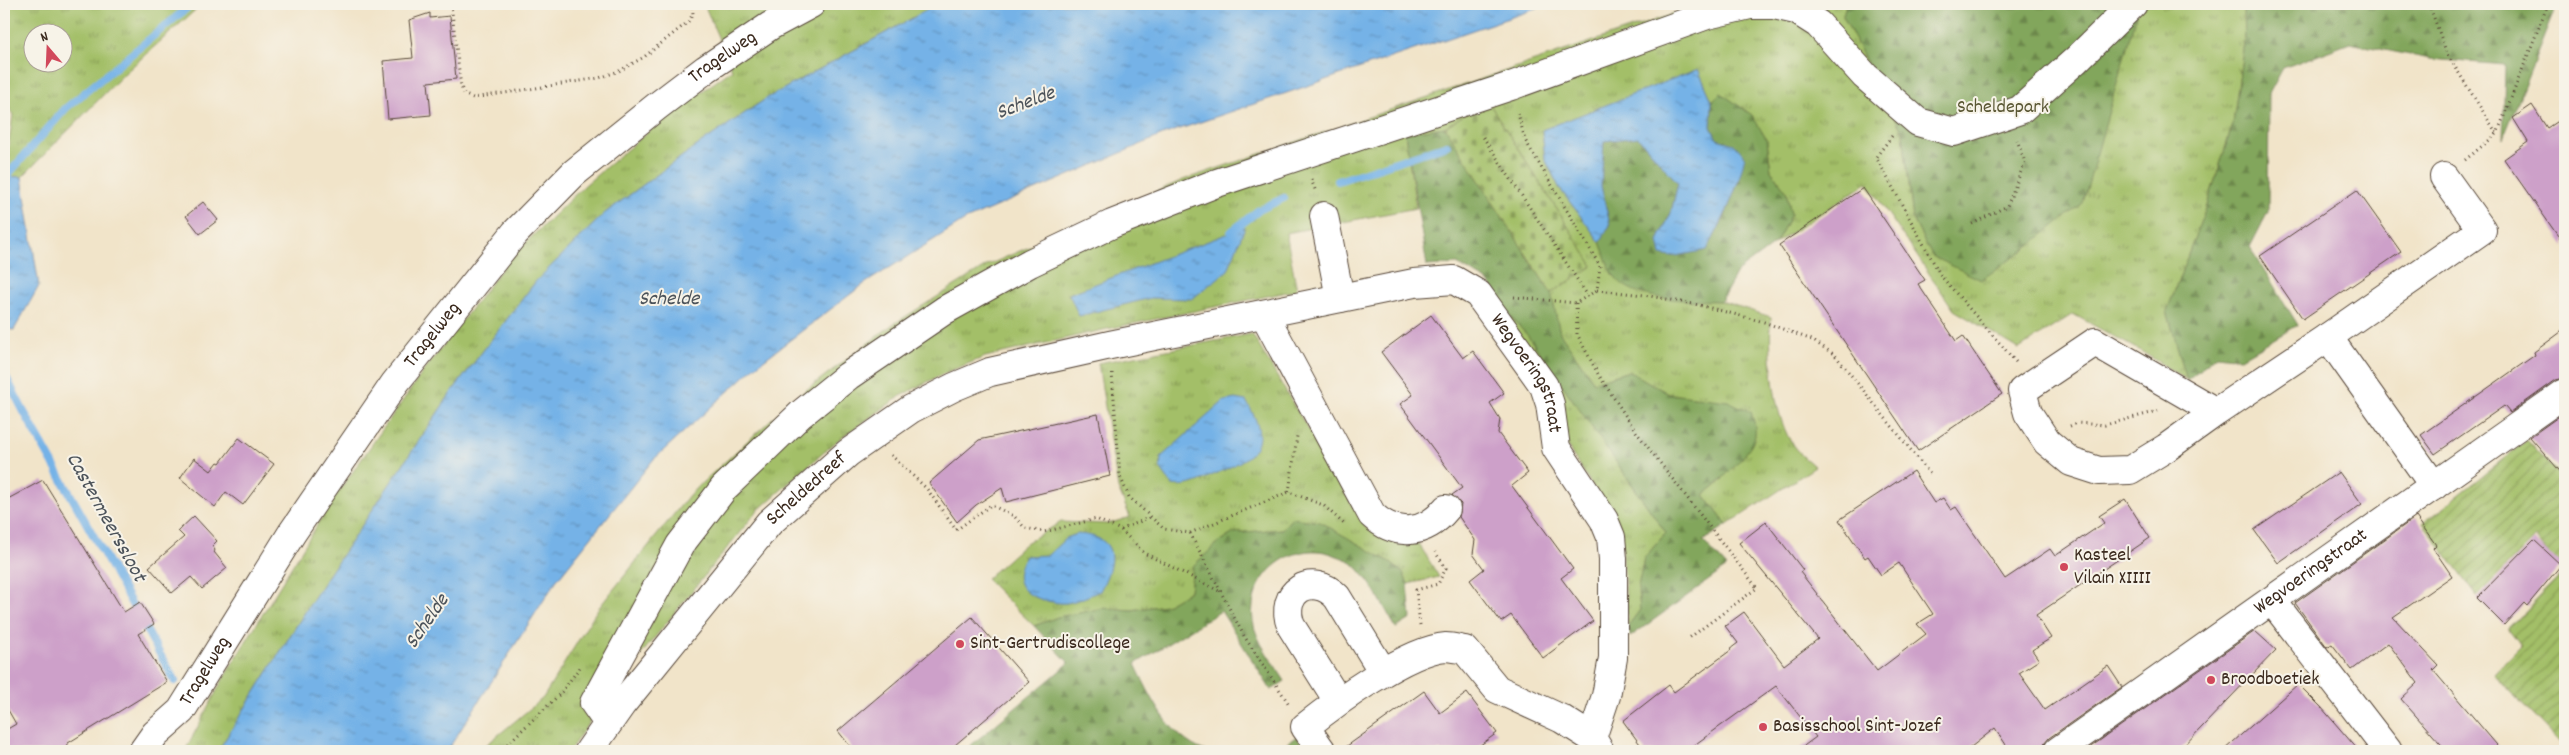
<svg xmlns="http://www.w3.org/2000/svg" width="2569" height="755" viewBox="0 0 2569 755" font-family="Dekko,sans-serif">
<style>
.grass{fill:url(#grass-tufts);stroke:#6f7442;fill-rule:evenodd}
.forest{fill:url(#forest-firs);stroke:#5e683d}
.cemetery{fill:url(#cemetery-stones);stroke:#6f7442}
.garden{fill:url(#garden-furrows);stroke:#6f7442}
.water{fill:url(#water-ripples);stroke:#586e82}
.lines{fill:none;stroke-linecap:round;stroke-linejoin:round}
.stream{stroke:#75b2e7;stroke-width:8}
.building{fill:#cda0c9}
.minor-casing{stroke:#564638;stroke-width:30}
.path{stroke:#564638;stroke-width:3;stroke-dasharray:1 4;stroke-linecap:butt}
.minor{stroke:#fff;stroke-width:28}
.poi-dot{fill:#d1495b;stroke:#f7f3e8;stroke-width:2}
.labels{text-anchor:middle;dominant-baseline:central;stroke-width:4;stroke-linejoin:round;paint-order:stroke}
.street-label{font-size:20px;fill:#3b2a1e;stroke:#f7f3e8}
.park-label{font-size:20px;fill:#5a5734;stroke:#f7f3e8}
.poi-label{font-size:20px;fill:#3b2a1e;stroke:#f7f3e8;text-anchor:start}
.water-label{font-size:21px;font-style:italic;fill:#4c535a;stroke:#f7f3e8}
</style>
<defs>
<pattern id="grass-tufts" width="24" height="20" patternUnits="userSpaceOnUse" patternTransform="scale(1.25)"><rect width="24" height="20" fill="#a3bf67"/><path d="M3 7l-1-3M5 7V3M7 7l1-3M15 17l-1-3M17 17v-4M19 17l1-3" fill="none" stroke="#869b54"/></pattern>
<pattern id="forest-firs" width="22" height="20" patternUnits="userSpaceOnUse" patternTransform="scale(1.25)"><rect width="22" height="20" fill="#82a65c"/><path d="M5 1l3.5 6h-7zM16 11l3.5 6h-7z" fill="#6c874b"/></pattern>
<pattern id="cemetery-stones" width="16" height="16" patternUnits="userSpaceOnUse" patternTransform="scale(1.25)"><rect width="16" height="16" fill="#a3bf67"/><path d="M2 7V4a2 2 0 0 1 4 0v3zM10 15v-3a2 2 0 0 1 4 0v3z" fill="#869b54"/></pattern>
<pattern id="garden-furrows" width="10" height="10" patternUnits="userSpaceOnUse" patternTransform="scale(1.25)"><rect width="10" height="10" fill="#a3bf67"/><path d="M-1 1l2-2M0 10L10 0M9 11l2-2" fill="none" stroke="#869b54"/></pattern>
<pattern id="water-ripples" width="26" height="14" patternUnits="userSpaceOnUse" patternTransform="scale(1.25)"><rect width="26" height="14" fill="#75b2e7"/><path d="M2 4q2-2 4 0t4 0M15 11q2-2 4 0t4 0" fill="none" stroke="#6191bb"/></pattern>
</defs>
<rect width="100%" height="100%" fill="#f7f3e8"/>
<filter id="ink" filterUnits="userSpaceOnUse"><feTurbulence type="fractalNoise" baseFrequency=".02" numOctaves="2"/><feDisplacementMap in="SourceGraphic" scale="10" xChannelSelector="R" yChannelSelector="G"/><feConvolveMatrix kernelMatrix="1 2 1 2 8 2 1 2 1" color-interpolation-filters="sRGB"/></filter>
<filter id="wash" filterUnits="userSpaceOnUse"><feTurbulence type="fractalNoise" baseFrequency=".0096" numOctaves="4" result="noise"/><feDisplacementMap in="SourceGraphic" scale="20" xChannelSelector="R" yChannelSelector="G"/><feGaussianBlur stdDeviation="1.12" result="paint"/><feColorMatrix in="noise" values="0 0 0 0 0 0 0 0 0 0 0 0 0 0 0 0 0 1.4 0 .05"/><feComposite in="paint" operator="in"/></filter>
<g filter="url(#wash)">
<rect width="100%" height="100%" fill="#f1e4c9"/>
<g class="grass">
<path d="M4 4H202L125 73 22 177 4 176 13 115 4 100ZM32 32H62V62H32Z"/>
<polygon points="704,4 938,4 767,98 688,152 605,213 536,281 451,393 322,585 218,751 185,751 223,679 330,504 423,372 510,258 585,185 662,120 732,70"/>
<path d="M1703 4H1846L1843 16 1903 133 1913 219 1932 256 2136 15 2142 4H2243L2244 42 2233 124 2208 202 2167 311 2187 380 2144 353 2073 314 2019 349 1954 310 1867 183 1776 243 1791 214 1786 191 1771 171 1767 140 1721 93 1712 101 1698 70 1542 130 1545 159 1560 189 1600 242 1614 276 1662 298 1721 301 1771 317C1769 353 1772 410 1791 442 1796 452 1808 460 1815 467L1727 525 1704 495 1723 479 1698 398 1669 394 1629 371 1594 382 1560 333 1551 293 1593 266 1487 100 1445 127 1405 133 1416 208 1286 233 1297 290 1107 329 985 357 947 372 902 395 838 440 757 511 609 694 569 751H479L543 698 597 610 690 494 789 403 892 325 988 265 1183 180Z"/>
<polygon points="1490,296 1498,297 1511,317 1528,336 1666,533 1644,558 1638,587 1640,610 1628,626 1621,531 1572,454"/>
<polygon points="1252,334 1366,528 1419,544 1439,577 1408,584 1403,573 1388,561 1373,554 1282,529 1234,533 1219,542 1193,566 1190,591 1166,605 1131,610 1103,608 1058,617 1034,626 986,579 1026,543 1061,522 1108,524 1130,517 1118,488 1098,363"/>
</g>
<g class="forest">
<polygon points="1846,4 2142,4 2136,15 2083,203 2021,252 1981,280 1932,256 1913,219 1903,133 1843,16"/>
<polygon points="2243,4 2557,4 2503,139 2505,65 2430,59 2350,43 2283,68 2269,94 2268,212 2250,247 2298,325 2241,358 2217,355 2187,380 2167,311 2208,202 2233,124 2244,42"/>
<path d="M1721 93 1752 115 1767 140 1771 171 1786 191 1791 214 1776 243 1738 271 1721 301C1691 300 1631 303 1613 274 1607 265 1604 252 1600 242L1610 225 1601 186 1604 141 1638 137 1678 183 1671 213 1658 241 1707 250 1725 216 1741 175 1734 144 1717 140 1711 127 1712 101Z"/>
<path d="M1445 127 1551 293 1560 333 1594 382 1629 371 1669 394 1728 401 1751 412C1754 421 1757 429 1754 439 1751 453 1716 485 1704 495L1727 525 1703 541 1727 567 1630 637 1628 626 1640 610 1638 587 1644 558 1666 533 1528 336 1511 317 1489 282 1457 264 1427 266 1405 133Z"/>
<path d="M1292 518 1320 522 1388 561 1403 573 1408 584 1411 619 1396 628C1383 606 1371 579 1351 562 1347 559 1342 558 1337 556 1295 537 1247 574 1253 621 1256 642 1274 663 1285 681L1271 690 1221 611 1135 664C1151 697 1169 738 1205 751H964L1069 663 1034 626 1058 617 1104 608 1132 610 1166 605 1190 591 1193 566 1219 542 1234 533 1282 529Z"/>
<polygon points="1297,736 1307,751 1276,751"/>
</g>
<polygon class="cemetery" points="1487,100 1593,266 1551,293 1445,127"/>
<polygon class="garden" points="2527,440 2565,482 2565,748 2494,674 2521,646 2508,629 2563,573 2535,537 2477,596 2423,523"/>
<g class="water">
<polygon points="938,4 1550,4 1165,134 965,220 864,284 757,365 653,460 556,581 447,751 218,751 322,585 451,393 536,281 605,213 688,152 767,98"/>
<path d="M1698 69 1712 101 1711 127 1717 139 1734 144 1745 156C1738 190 1723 220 1707 250L1671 257 1661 255 1658 241 1671 213 1678 183 1638 137 1604 141 1601 186 1610 225 1600 242 1560 189 1545 159 1542 130Z"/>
<polygon points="4,176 22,177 39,286 14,330 4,329"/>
<polygon points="1245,227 1228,270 1192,299 1151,298 1079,316 1069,294"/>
<path d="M1235 399 1246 401C1273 445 1256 456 1215 474 1200 481 1188 488 1172 485L1160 468 1161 457 1224 401Z"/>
<path d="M1077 534C1119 536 1116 561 1100 591 1090 595 1078 601 1067 603 1061 604 1053 602 1047 601 1022 595 1010 581 1025 556L1048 555 1066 538Z"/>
</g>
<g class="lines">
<g class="stream">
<polyline points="4,179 66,108 192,4"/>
<polyline points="1338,181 1447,145"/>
<polyline points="1231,232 1259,210 1284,198"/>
<polyline points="4,373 24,412 175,681"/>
</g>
</g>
<g id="blocks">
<g class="building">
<polygon points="430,13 430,18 450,16 456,79 428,82 431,115 388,119 383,61 413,58 409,20"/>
<polygon points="2532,105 2547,128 2565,116 2565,246 2504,159 2528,142 2513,118"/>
<polygon points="1863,188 1925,280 1918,284 1956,341 1963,336 2002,394 1918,451 1779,245"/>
<polygon points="2357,190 2401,252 2303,319 2260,256"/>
<polygon points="203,202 218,220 200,234 186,216"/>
<polygon points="1431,315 1463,358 1473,351 1504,393 1490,403 1500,419 1498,433 1528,473 1512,486 1573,569 1561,578 1593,621 1543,658 1511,615 1501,622 1470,580 1484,569 1473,554 1475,540 1459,517 1461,504 1452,495 1462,488 1400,404 1413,395 1381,352"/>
<polygon points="2565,329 2565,378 2556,380 2510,413 2504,406 2435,454 2421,435 2535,355 2534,352"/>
<polygon points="2565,412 2565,477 2530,437"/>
<polygon points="1098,414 1110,476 1006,502 1002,488 976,505 957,522 929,483 979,440"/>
<polygon points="239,438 274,464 243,505 226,492 215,507 180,478 194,458 211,471 218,462 220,463"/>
<polygon points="1913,471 1934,503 1943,498 1951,510 1956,507 2005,579 2050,549 2055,556 2104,523 2099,516 2125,499 2150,538 2036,615 2051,638 2032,650 2039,660 2019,673 2045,710 2108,666 2122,687 2049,738 2044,744 2043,751 2010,751 1995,728 1966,751 1797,751 1816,737 1776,686 1686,751 1645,751 1623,721 1669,685 1674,692 1731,650 1730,649 1738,643 1725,626 1744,612 1784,665 1818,639 1739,543 1766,522 1803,570 1800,572 1877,671 1926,634 1917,624 1933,614 1899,563 1881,575 1868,556 1865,558 1839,520"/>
<polygon points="2339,472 2362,504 2278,563 2254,530"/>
<polygon points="43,480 124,612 140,602 154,624 138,634 167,682 68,743 67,751 4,751 4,731 16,724 4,703 4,501"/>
<polygon points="194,516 217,541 212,546 215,550 214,552 227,568 202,589 191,577 172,593 149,567 184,537 178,531"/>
<polygon points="2416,517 2436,545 2433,548 2452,576 2393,617 2438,665 2433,670 2502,751 2447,751 2401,699 2418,683 2388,643 2352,670 2332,644 2327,647 2295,603"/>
<polygon points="2534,540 2561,565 2527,606 2524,603 2504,625 2477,598"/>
<polygon points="972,617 1029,682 948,751 854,751 838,731"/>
<polygon points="2255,631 2276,650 2179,751 2085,751"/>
<polygon points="2298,684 2321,707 2359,751 2223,751"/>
<polygon points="1424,691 1440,713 1467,693 1497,733 1472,751 1340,751"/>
</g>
</g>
</g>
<g filter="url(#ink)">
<use href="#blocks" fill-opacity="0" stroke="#564638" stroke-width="1"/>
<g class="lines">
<g class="minor-casing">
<g id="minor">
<polyline points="1324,216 1340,298"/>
<path d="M1264 314 1372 515C1396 537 1425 535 1446 509"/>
<polyline points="2216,412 2166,448 2130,470 2099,471 2071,462 2047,442 2028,413 2022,391 2095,342 2216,412 2328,337"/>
<polyline points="2434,486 2328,337 2482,230 2444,177"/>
<polyline points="2273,602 2388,751"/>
<path d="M1338 701 1291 626C1278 592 1312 571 1337 597L1383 672"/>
<polyline points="608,723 594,703 680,545 724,488 801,414 848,376 945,310 1030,263 1112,224 1214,184 1511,86 1707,15 1750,5 1774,5 1796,10 1818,24 1865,76 1918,122 1954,132 2020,110 2076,60 2133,4"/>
<path id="s1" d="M143 751 155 734 181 711 292 533 395 383 515 233 574 173 656 107 706 69 770 26 811 4"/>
<path id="s2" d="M589 751 622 704 769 523 848 453 911 409 954 387 990 372 1110 345 1414 283 1454 280 1478 294 1544 386 1550 404 1556 448 1604 520 1611 537 1613 559V658L1606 696 1592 738 1600 751"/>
<path d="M1322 751 1305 727C1335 703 1407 650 1446 647 1452 647 1459 649 1465 650L1497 689 1562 719 1592 738"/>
<path id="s3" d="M2058 751 2565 393"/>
</g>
</g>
<g class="path">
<polyline points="451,4 461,87 465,95 473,98 599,78 619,71 644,57 688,22 693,14 692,4"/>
<polyline points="2429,4 2447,54 2497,134"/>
<polyline points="1892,136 1876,157 1941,276 2016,362"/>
<polyline points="1483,137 1588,296"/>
<polyline points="2465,160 2497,134 2548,4"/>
<polyline points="1311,179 1316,192"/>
<polyline points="1972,224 2007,206 2025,162 2017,140"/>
<polyline points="1597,290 1644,295 1699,305 1764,322 1812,340 1835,355 1930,474"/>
<polyline points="1514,297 1576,303 1597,290 1600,266 1525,140 1518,113"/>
<polyline points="1576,303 1577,334 1598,374 1637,433 1757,588 1689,638"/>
<polyline points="1112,373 1120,476 1129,497 1164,529 1190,533 1244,636 1289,704"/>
<polyline points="2070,426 2077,423 2105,425 2158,411"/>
<polyline points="891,455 927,489 956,530 991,505 1014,516 1025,528 1044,532 1096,519 1121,530 1150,517"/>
<polyline points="1289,492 1297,436"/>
<polyline points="1121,530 1144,553 1221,592"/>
<polyline points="1190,533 1289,492 1323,505 1344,524"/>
<polyline points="1420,625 1416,590 1438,584 1446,568 1435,552"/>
<polyline points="500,751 560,694 580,667"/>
</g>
<use href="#minor" class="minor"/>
</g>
</g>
<g class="poi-dot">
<circle cx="2064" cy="567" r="5"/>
<circle cx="960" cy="644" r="5"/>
<circle cx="2211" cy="680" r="5"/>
<circle cx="1763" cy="727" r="5"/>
</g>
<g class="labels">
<g class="street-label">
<text stroke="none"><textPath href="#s1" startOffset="912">Tragelweg</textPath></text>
<text stroke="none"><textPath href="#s1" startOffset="508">Tragelweg</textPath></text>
<text stroke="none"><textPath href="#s2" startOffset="1156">Wegvoeringstraat</textPath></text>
<text stroke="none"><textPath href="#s2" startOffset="341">Scheldedreef</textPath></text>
<text stroke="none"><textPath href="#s3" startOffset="310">Wegvoeringstraat</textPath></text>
<text stroke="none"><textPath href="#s1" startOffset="102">Tragelweg</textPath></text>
</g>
<g class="park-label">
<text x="2003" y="108">Scheldepark</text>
</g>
<g class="poi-label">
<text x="2074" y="556">Kasteel<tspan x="2074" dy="23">Vilain XIIII</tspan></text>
<text x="970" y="644">Sint-Gertrudiscollege</text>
<text x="2221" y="680">Broodboetiek</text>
<text x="1773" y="727">Basisschool Sint-Jozef</text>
</g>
<g class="water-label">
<text transform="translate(1026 104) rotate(-21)">Schelde</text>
<text x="669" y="300">Schelde</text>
<text transform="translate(105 518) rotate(61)">Castermeerssloot</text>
<text transform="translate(428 622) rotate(-55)">Schelde</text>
</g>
</g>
<rect width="2569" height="755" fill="none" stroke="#f7f3e8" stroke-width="20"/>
<g transform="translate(48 48) rotate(341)"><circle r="24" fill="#f7f3e8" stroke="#aca397"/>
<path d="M0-4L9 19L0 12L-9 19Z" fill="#d1495b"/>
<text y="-8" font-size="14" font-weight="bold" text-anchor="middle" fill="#3b2a1e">N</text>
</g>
</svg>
